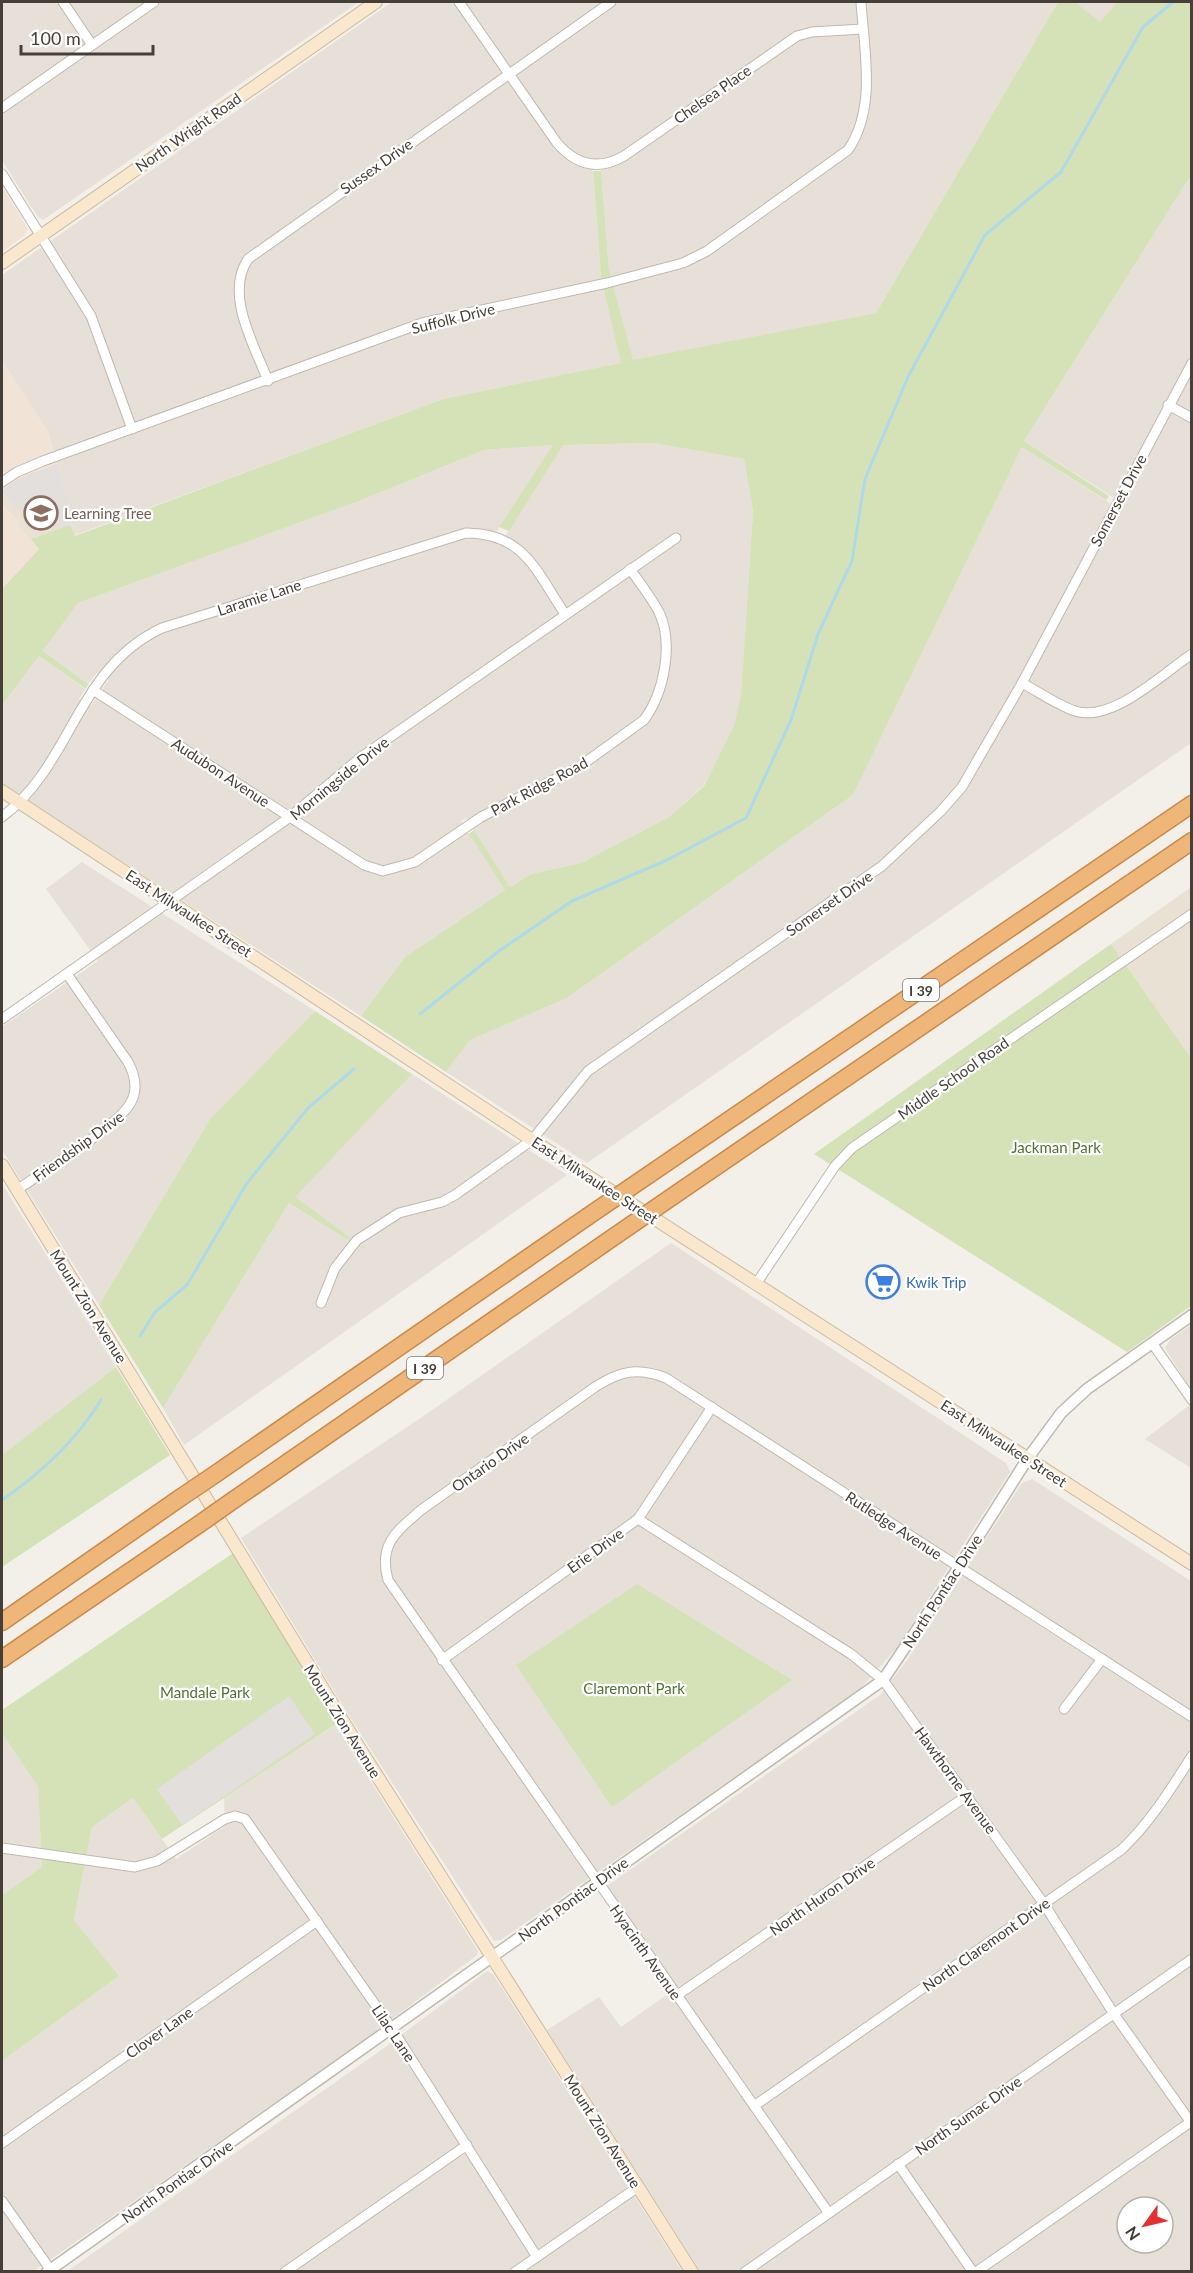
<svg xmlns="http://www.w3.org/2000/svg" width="1193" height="2273" viewBox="0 0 1193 2273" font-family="Lato,sans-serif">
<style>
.residential{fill:#e6e0d8;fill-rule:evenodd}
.commercial{fill:#f2e3d7}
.education{fill:#eae1d5}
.green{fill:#d5e2b7}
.parking{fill:#e2dfdd}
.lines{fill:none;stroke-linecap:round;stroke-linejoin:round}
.stream{stroke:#add9e9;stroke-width:3}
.minor-casing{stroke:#c0b8b0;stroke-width:11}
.tertiary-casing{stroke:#c0b8b0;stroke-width:13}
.secondary-casing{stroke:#cdba9e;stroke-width:14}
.motorway-casing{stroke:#cc894a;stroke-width:19}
.minor{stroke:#fff;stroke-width:9}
.tertiary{stroke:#fff;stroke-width:10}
.secondary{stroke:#f9e8cd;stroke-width:12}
.motorway{stroke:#eeb679;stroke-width:16}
.motorway-bridge-casing{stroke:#cc894a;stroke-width:19;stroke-linecap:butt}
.motorway-bridge{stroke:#eeb679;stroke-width:16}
.labels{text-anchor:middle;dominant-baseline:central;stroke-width:4.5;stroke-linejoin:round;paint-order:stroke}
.shield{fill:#fff;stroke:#7e7974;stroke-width:1.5}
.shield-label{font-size:14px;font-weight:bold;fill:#463f38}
.street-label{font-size:15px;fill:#463f38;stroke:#fff}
.education-label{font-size:15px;fill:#785e54;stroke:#fff;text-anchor:start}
.park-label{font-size:15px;fill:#537132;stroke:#fff}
.shop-label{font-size:15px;fill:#366cbe;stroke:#fff;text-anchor:start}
</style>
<rect width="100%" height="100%" fill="#f3efe9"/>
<g class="residential">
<polygon points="2,2 359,2 43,220 37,216 2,160"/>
<polygon points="392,2 1058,2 876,313 633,361 609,269 601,171 599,160 592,160 601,277 622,363 443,399 78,534 48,432 2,361 2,275"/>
<polygon points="1075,2 1117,2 1100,23"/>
<polygon points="1191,175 1191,743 587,1163 446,1072 470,1040 567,998 853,795 1022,447 1119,509 1122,503 1024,441"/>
<polygon points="654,443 744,459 753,511 741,695 736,724 704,785 669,817 581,863 531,874 510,887 466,818 461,821 505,890 405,957 361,1016 2,784 2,705 39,656 85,689 79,699 90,707 109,679 98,672 88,684 43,651 78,603 359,501 484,450 554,445 499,527 493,540 501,543 562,445"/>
<polygon points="82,862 315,1011 210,1119 99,1305 2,1150 2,1027 98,961 46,889"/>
<polygon points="412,1074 567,1175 184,1445 163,1408 289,1203 348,1240 351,1238 294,1197"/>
<polygon points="2,1184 116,1367 2,1455"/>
<polygon points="671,1243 1006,1463 1010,1472 896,1649 859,1690 501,1940 494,1941 348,1714 241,1538 425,1415"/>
<polygon points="1191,1325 1191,1390 1165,1348 1171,1339"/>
<polygon points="1191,1404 1191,1468 1145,1439"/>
<path d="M1032 1479 1191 1581V2271H700L547 2030 599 1997 621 2027 675 1989 607 1886 880 1695 908 1659 1022 1483ZM1127 2207H1163V2243H1127Z"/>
<polygon points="335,1725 478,1951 477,1955 367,2038 34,2271 2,2271 2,2061 119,1976 74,1920 92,1827 133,1798 176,1859 225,1826 224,1798"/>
<polygon points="2,1733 38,1787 42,1867 2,1895"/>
<polygon points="487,1971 493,1974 682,2271 66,2272 384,2048"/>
</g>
<g class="commercial">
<polygon points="2,186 28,229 24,236 2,252"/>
<polygon points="2,361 48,432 78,534 39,549 2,589"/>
</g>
<g class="education">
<polygon points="57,464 78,534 39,549 18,524 20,522 2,504 2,491 17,479"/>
<polygon points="1191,887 1191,1058 1111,944"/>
</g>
<g class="green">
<polygon points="1058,2 1075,2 1100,22 1117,2 1191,2 1191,175 1024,441 1109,496 1106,500 1022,447 853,795 567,998 470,1040 446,1072 361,1016 405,957 505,890 469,834 474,830 510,887 531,874 581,863 669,817 704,786 735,724 741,695 753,511 744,459 654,443 563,445 509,531 499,527 553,445 484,450 359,501 78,603 43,651 88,684 86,689 39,656 2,705 2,589 39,549 31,539 70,525 75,536 443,399 621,363 601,277 593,171 601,171 609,269 633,360 876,313"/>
<polygon points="1111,944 1191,1058 1191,1306 1127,1352 814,1154"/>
<polygon points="315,1011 412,1074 295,1197 351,1238 348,1240 289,1203 163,1408 99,1305 210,1119"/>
<polygon points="116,1367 170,1455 2,1567 2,1455"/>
<polygon points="239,1549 342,1720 162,1839 133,1798 92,1827 74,1920 119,1976 2,2061 2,1895 42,1867 38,1787 2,1733 2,1710"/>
<polygon points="637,1584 792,1680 612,1807 516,1665"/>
</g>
<g class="parking">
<polygon points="57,464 75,523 53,531 43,506 22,513 2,491 17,479"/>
<polygon points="289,1696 315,1734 182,1825 157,1789"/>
</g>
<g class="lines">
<g class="stream">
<polyline points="420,1014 499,951 572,901 667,860 746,818 791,720 818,634 852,561 865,479 908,377 985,235 1061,172 1143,27 1173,2"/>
<polyline points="140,1336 155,1312 187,1285 247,1183 308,1108 354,1069"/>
<path d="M2 1500C41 1473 76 1441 101 1400"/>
</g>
<g class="minor-casing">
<g id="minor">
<polyline points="63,2 92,45"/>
<path d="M459 2 557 143C576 165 598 171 624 156L797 36 812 32 863 29"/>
<polyline points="2,108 154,2"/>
<polyline points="2,174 91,316 132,429"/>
<path d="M268 381C255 346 224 295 248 259L611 2"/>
<polyline points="1168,405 1192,418"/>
<path d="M2 482 17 472 43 461 422 323 607 283 683 263 707 251 848 150C877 108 864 50 861 2"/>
<path d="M1022 683C1039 692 1057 705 1075 711 1112 723 1162 674 1192 654"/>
<path d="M93 690 364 865 383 871 415 862 481 817 579 767 644 720C664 693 674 644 659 612 651 597 640 583 630 569"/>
<path d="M2 817C73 764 75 669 162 628L466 533C524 533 536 571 565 614"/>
<polyline points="2,1019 290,817 360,758 676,538"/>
<path d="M17 1190C41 1173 120 1125 131 1102 138 1089 135 1075 128 1062L67 974"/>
<polyline points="756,1284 835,1166 852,1148 1192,914"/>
<polyline points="321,1303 335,1268 357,1240 399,1213 442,1202 455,1195 532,1140 588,1071 882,866 941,811 962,787 1022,683 1192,363"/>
<polyline points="1152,1343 1192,1400"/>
<polyline points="638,1519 851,1654 883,1680 1044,1904 1114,2014 1192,2124"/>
<polyline points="442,1660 638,1519 712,1407"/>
<polyline points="1064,1709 1102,1659"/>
<polyline points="2,1848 135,1867 157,1861 225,1819 235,1816 245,1819 393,2030 537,2257"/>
<polyline points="676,1996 968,1795"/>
<path d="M754 2106 1121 1850C1150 1823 1170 1790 1192 1756"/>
<polyline points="2,2143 317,1921"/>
<polyline points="898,2164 973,2272"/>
<polyline points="2,2201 50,2269"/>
<path d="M828 2212 388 1580C378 1544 397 1531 421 1510L595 1387C620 1371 637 1367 666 1378L1192 1717"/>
<polyline points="285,2272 467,2145"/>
<polyline points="515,2272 638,2187"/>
<polyline points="745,2272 1192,1959"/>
<polyline points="976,2272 1192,2121"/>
</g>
</g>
<g class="tertiary-casing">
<polyline id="tertiary" points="47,2272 883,1680 959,1567 1028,1458 1061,1413 1087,1389 1192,1315"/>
</g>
<g class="secondary-casing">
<g id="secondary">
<polyline points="2,263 376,2"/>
<polyline points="2,791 532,1140 1192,1564"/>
<polyline points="2,1165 360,1749 692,2272"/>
</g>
</g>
<g class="motorway-casing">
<g id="motorway">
<polyline points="650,1174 1192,804"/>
<polyline points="679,1192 1192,841"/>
<polyline points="217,1473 587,1217"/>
<polyline points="235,1499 615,1236"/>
<polyline points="2,1622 180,1498"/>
<polyline points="2,1659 198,1525"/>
</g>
</g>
<use href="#minor" class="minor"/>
<use href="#tertiary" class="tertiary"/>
<use href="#secondary" class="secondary"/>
<use href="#motorway" class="motorway"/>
<g class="motorway-bridge-casing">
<g id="motorway-bridge">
<polyline points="587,1217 650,1174"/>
<polyline points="615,1236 679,1192"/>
<polyline points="180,1498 217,1473"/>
<polyline points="198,1525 235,1499"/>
</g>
</g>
<use href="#motorway-bridge" class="motorway-bridge"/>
</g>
<defs>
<g id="school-ring" transform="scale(1.725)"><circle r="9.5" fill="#fff" stroke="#8d6e63" stroke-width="1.5"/><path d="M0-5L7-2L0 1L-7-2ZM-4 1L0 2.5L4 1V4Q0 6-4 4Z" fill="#8d6e63"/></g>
<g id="supermarket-ring" transform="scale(1.725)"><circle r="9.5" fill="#fff" stroke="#3f7fe0" stroke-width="1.5"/><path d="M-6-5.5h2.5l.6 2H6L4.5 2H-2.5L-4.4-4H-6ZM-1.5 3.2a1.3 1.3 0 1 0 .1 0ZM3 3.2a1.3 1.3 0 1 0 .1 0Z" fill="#3f7fe0"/></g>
</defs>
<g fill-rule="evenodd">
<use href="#school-ring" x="41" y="513"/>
<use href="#supermarket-ring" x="883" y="1282"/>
</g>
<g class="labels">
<g class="shield">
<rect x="903" y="979" width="36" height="22" rx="4.5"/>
<rect x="407" y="1357" width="36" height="22" rx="4.5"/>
</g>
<g class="shield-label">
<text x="921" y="990">I 39</text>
<text x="425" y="1368">I 39</text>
</g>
<g class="street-label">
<text transform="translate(712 94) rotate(-35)">Chelsea Place</text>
<text transform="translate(188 132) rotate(-35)">North Wright Road</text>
<text transform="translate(376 166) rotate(-35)">Sussex Drive</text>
<text transform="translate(453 318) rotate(-14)">Suffolk Drive</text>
<text transform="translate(1118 500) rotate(-62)">Somerset Drive</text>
<text transform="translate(259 597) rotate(-18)">Laramie Lane</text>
<text transform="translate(221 772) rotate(33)">Audubon Avenue</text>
<text transform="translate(339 778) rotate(-39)">Morningside Drive</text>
<text transform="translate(539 786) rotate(-28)">Park Ridge Road</text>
<text transform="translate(829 903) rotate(-35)">Somerset Drive</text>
<text transform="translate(189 913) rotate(33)">East Milwaukee Street</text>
<text transform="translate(953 1078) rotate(-35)">Middle School Road</text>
<text transform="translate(78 1146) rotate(-36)">Friendship Drive</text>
<text transform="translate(595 1180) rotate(33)">East Milwaukee Street</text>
<text transform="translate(89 1306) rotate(58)">Mount Zion Avenue</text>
<text transform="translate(1004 1443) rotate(33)">East Milwaukee Street</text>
<text transform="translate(490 1462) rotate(-35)">Ontario Drive</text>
<text transform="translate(894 1525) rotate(33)">Rutledge Avenue</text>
<text transform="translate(595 1550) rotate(-36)">Erie Drive</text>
<text transform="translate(942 1591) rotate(-57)">North Pontiac Drive</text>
<text transform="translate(343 1721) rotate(58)">Mount Zion Avenue</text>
<text transform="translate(956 1780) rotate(54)">Hawthorne Avenue</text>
<text transform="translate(822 1896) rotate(-35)">North Huron Drive</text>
<text transform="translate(573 1899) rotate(-36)">North Pontiac Drive</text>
<text transform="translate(986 1944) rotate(-35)">North Claremont Drive</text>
<text transform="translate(646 1952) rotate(55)">Hyacinth Avenue</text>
<text transform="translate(159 2032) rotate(-35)">Clover Lane</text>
<text transform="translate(394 2033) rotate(56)">Lilac Lane</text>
<text transform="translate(968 2115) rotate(-35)">North Sumac Drive</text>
<text transform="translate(603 2131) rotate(58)">Mount Zion Avenue</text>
<text transform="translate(177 2181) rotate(-35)">North Pontiac Drive</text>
</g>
<g class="education-label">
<text x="64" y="513">Learning Tree</text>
</g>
<g class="park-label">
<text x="1056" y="1147">Jackman Park</text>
<text x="634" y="1688">Claremont Park</text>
<text x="205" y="1692">Mandale Park</text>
</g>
<g class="shop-label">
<text x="906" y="1282">Kwik Trip</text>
</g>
</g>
<rect width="1193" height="2273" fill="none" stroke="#463f38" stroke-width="6"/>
<g transform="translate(1145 2225) rotate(236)"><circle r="28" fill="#ffffff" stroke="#b5b2af" stroke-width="1.5"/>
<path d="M0-4.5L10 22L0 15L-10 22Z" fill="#e23131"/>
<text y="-9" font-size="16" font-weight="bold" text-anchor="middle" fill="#463f38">N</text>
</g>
<path d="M21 45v9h132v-9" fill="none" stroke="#463f38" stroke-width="3"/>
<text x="30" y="45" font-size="18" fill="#463f38" stroke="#ffffff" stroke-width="4.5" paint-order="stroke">100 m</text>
</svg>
